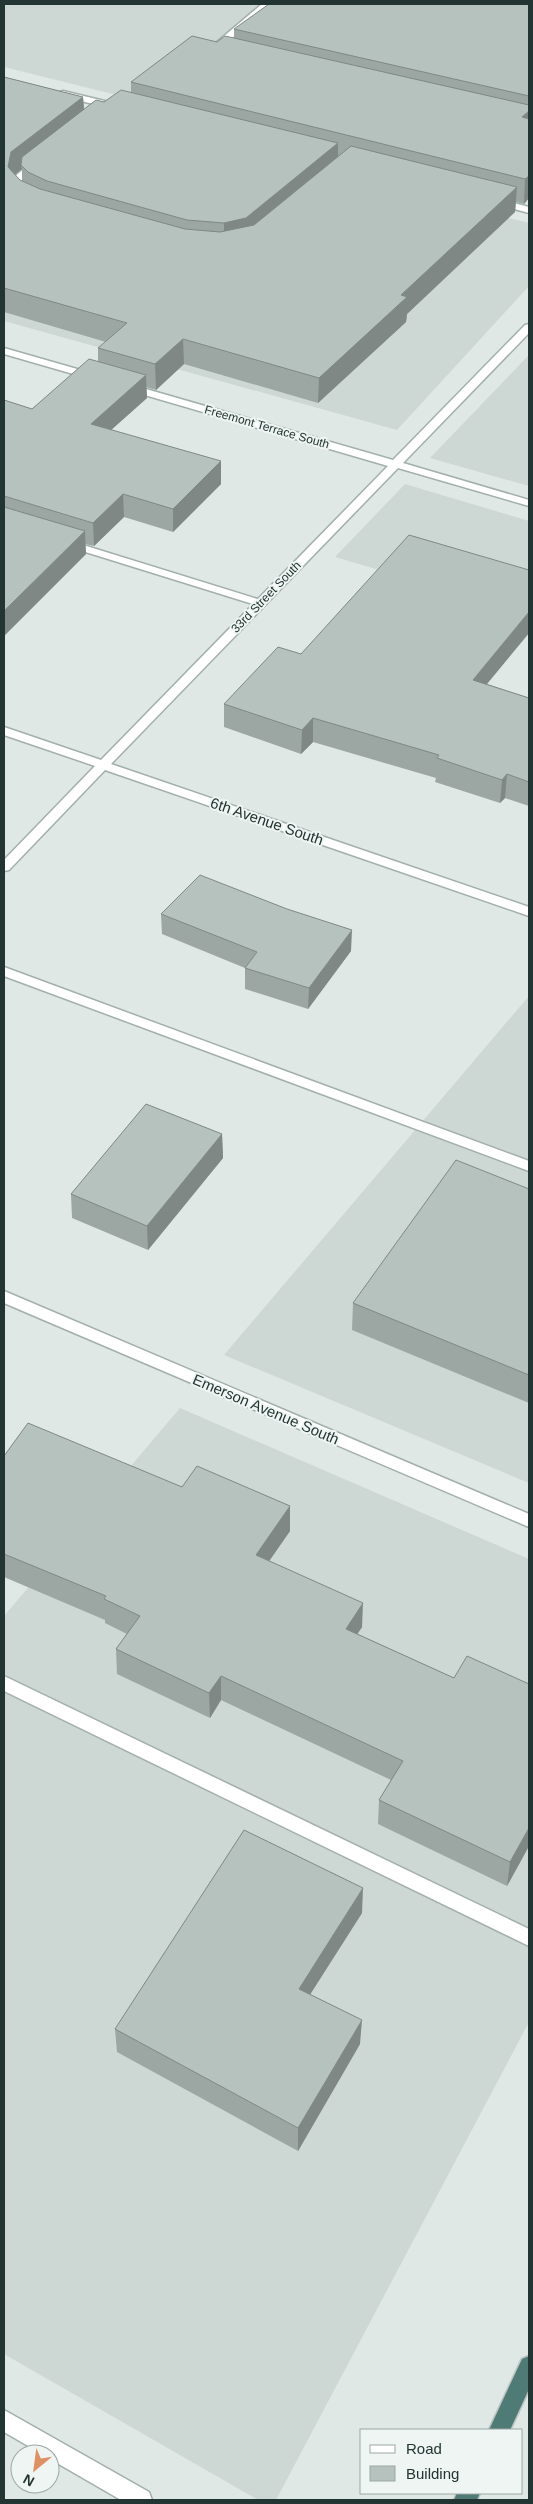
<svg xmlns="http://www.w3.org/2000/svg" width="533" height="2504" viewBox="0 0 533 2504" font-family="Arial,sans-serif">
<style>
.built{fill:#cdd7d4}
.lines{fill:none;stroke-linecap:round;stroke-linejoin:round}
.service-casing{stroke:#a3afac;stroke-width:3}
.minor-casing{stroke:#a3afac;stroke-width:3}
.tertiary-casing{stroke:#a3afac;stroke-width:3}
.trunk-casing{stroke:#bdc2c2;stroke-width:3}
.service{fill:#fff;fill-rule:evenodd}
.minor{fill:#fff;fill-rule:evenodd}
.tertiary{fill:#fff;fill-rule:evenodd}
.trunk{fill:#4e7b76;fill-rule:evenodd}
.wall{fill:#9ca7a3;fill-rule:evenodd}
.shaded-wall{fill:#7f8885}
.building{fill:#b5c2be;stroke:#7f8885}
.labels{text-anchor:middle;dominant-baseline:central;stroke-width:4;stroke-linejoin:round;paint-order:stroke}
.far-street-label{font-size:12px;fill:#223532;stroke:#eef5f2}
.street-label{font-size:15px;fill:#223532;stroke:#eef5f2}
</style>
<rect width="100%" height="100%" fill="#dfe8e5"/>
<g class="built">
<polygon points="4,4 529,4 529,197 4,67"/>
<polygon points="4,91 529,223 529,286 397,430 4,321"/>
<polygon points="529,355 529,486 430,458"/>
<polygon points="405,484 529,521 529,614 335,557"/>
<polygon points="529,996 529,1483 224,1355"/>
<polygon points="180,1408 529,1559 529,2022 276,2500 258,2500 4,2354 4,1616"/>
</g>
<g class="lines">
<g class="service-casing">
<g id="service">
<polygon points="262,4 271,4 216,52 210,52 210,48"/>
<polygon points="35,159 43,161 22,180 21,189 27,196 19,198 11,190 12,179"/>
<polygon points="67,540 264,601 266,603 260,606 256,605 63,545 61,543"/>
<polygon points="4,967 529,1161 529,1171 4,976"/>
<polygon points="4,1676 529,1929 529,1946 4,1691"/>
</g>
</g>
<g class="minor-casing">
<g id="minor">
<polygon points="63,91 117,104 119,106 114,109 60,96 60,92"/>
<polygon points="495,198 529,207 529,213 492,203 492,199"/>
<polygon points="529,324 529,333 403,463 529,500 529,506 398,468 111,764 529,907 529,916 105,770 9,870 4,871 4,860 95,766 4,735 4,727 101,760 388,466 124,389 124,385 132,385 393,460 525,325"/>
<polygon points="4,348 98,375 99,377 94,380 4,354"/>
<polygon points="4,1291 529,1514 529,1527 4,1303"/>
</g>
</g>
<g class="tertiary-casing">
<polygon id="tertiary" points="4,2410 149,2492 152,2500 121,2500 50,2459 50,2454 42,2454 4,2432"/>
</g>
<g class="trunk-casing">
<g id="trunk">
<polygon points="529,2356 529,2389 510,2430 489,2430 522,2359"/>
<polygon points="457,2493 480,2493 477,2500 454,2500"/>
</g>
</g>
<use href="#service" class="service"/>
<use href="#minor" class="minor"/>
<use href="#tertiary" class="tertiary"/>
<use href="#trunk" class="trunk"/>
</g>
<g class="wall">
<path d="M529 4V198L524 204 516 202 515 212 407 314 406 322 318 403 184 364 156 390 146 387 147 398 111 430 221 484 173 532 124 517 94 546 85 544 86 554 4 636V400L32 409 98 362V348L106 342 4 312V77L83 97 84 109 131 92V82L217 42 234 39V29ZM22 169V181L20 180 14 174Z"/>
<polygon points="529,570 529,633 487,684 529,698 529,806 505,798 500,803 435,782 436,778 313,742 301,754 224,727 224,704 301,654"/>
<polygon points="161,914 351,951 308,1009 245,989 245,968 162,934"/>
<polygon points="222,1134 223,1158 148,1250 72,1218 71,1194"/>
<polygon points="529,1189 529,1403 352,1330 353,1303"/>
<polygon points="4,1456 182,1487 290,1531 269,1561 362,1627 357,1634 454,1678 529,1684 529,1846 507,1886 378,1824 379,1800 391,1780 221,1700 210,1718 117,1674 116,1649 127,1634 105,1623 105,1620 4,1577"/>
<polygon points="362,1913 310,1994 360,2044 298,2151 117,2052 115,2029"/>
</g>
<g class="shaded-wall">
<polygon points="83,97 85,121 21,165 22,169 13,176 8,167 11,152"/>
<polygon points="529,111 529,134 522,117"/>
<polygon points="338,143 338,167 224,247 224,223"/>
<polygon points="529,176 529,198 524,204 525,179"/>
<polygon points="517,187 515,212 407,314 406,322 318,403 319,378 401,295"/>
<polygon points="183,339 184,364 156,390 155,364"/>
<polygon points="146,375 147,398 92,447 91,424"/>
<polygon points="221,461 221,484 173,532 173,509"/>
<polygon points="123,494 124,517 94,546 93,523"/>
<polygon points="85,531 86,554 4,636 4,611"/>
<polygon points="529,612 529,633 471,703 473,680"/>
<polygon points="313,718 313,742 301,754 302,730"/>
<polygon points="507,774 505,798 500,803 502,780"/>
<polygon points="352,930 351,951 308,1009 309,988"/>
<polygon points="222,1134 223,1158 148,1250 147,1226"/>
<polygon points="290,1506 290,1531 256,1580 256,1555"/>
<polygon points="363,1603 362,1627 345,1653 346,1629"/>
<polygon points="221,1676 221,1700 210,1718 209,1693"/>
<polygon points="529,1828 529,1846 507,1886 510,1862"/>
<polygon points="363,1888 362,1913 299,2012 299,1989"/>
<polygon points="362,2020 360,2044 298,2151 298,2128"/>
</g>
<g class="building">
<polygon points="269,4 529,4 529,96 234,29"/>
<polygon points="192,36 217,42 225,36 529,105 529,111 522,117 529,119 529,176 525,179 131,82"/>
<polygon points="4,77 83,97 11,152 8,167 20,180 40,189 185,229 220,232 254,225 351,146 517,187 401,295 407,297 319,378 183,339 155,364 98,348 127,323 4,288"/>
<polygon points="121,90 338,143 246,218 224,223 187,220 47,181 28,172 21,165 22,157 96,100 104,102"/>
<polygon points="89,359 146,375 91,424 221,461 173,509 123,494 93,523 4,496 4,400 32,409"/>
<polygon points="4,507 85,531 4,611"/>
<polygon points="409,535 529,570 529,612 473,680 529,698 529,782 507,774 502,780 437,758 439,755 313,718 302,730 224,704 278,647 301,654"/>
<polygon points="200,875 287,909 352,930 309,988 245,968 257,952 161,914"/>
<polygon points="146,1104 222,1134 147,1226 71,1194"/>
<polygon points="456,1160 529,1189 529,1375 353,1303"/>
<polygon points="28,1423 182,1487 197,1466 290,1506 256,1555 363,1603 346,1629 454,1678 467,1656 529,1684 529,1828 510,1862 379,1800 403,1761 221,1676 209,1693 116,1649 140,1616 104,1599 106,1596 4,1554 4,1456"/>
<polygon points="244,1830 363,1888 299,1989 362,2020 298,2128 115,2029"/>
</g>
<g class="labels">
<g class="far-street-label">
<text transform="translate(267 427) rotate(16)">Freemont Terrace South</text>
<text transform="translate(266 597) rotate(-46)">33rd Street South</text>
</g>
<g class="street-label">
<text transform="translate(267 821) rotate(19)">6th Avenue South</text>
<text transform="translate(266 1409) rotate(23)">Emerson Avenue South</text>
</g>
</g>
<rect width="533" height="2504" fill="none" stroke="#223532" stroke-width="10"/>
<rect x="360" y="2429" width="162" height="65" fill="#eef5f2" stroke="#9ca8a5"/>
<rect x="370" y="2445" width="25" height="8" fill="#ffffff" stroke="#9ca8a5"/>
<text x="406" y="2454" font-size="15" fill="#223532">Road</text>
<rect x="370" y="2466" width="25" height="15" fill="#b5c2be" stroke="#9ca8a5"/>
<text x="406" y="2479" font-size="15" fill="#223532">Building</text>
<g transform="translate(35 2469) rotate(209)"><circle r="24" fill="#eef5f2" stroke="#9ca8a5"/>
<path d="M0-4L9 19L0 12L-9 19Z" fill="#df9165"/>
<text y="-8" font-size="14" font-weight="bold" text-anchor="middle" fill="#223532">N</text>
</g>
</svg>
